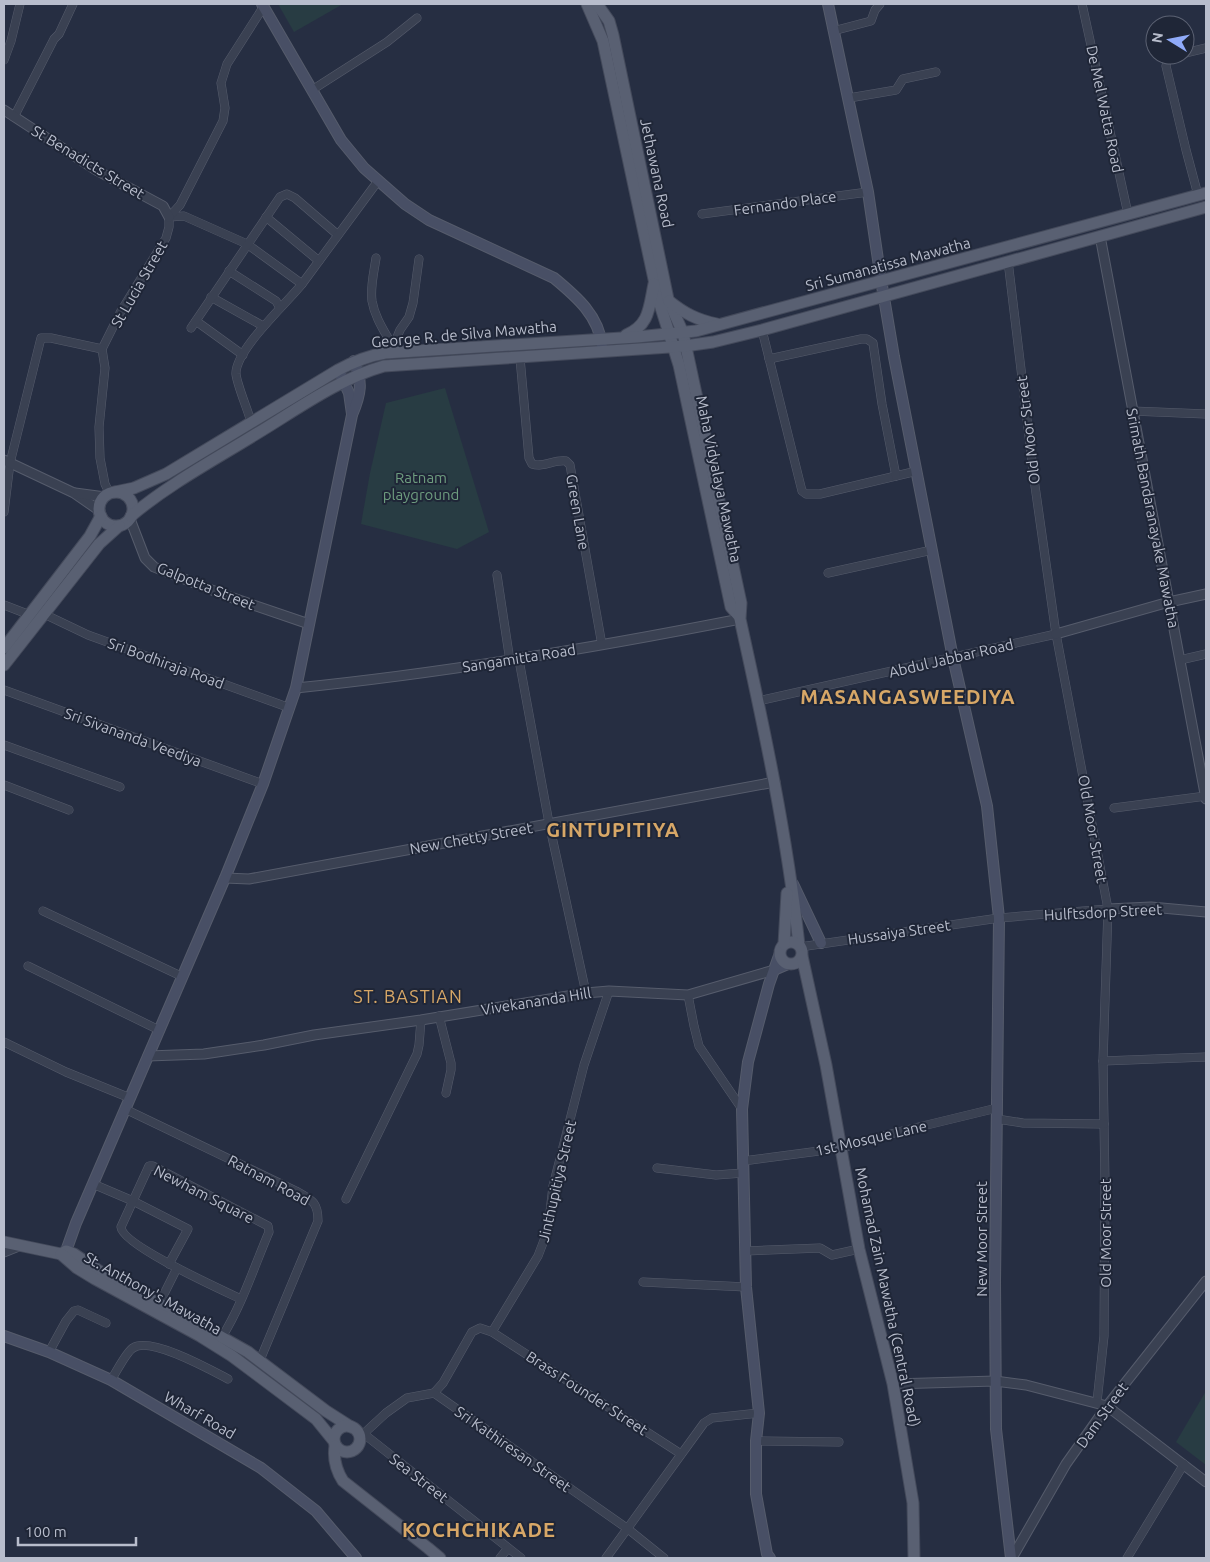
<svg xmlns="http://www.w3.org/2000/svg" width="1210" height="1562" viewBox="0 0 1210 1562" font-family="Ubuntu,sans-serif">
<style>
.green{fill:#283c43}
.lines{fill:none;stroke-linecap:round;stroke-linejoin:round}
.minor-casing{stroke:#565c6c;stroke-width:9}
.tertiary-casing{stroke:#565c6c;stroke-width:11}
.secondary-casing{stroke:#565c6c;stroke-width:12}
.primary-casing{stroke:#444a5b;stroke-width:13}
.minor{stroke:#3a4152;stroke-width:8}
.tertiary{stroke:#3a4152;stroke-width:9}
.secondary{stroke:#484f65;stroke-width:10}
.primary{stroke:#596072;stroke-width:11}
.labels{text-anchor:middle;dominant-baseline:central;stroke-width:4;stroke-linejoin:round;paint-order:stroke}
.street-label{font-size:15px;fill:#b8bdcc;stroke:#1f2637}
.park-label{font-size:15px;fill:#6e9d7f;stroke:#1f2637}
.quarter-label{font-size:18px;letter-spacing:1px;fill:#d7a767;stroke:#1f2637}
.district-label{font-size:20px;font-weight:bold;letter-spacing:1px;fill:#d7a767;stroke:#1f2637}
</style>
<rect width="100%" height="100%" fill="#262e42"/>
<g class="green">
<polygon points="278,4 343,4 294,32"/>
<polygon points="445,388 489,532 457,549 361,524 370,473 386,403"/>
<polygon points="1206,1391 1206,1465 1176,1442"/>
</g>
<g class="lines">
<g class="minor-casing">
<g id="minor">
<polyline points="1082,4 1128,214"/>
<polyline points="833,31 871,21 875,10 880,4"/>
<polyline points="1185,53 1206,48"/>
<path d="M1175 55C1168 57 1167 60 1166 66L1186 150 1198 195"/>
<polyline points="4,60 11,41 20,4"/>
<polyline points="312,90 387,42 417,18"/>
<polyline points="849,98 896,90 903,79 936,72"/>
<polyline points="14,117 54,39 59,34 73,4"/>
<polyline points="702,214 868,192"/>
<polyline points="169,217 184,216 247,244 302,284"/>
<polyline points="266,217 319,261"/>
<path d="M376 258C374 272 370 287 372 301 375 318 385 332 393 347"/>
<polyline points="1008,261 1035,486 1056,634 1108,909 1103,1061 1105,1184 1104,1336 1097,1402"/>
<polyline points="229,271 276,301 280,308"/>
<polyline points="211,297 263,326"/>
<polyline points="196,321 243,355"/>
<polyline points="191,328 280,197 287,194 295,198 338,235"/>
<polyline points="762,330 802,491 806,494 820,494 917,471"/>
<polyline points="391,352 400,330 409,317 413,303 419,259"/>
<path d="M520 358 529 458 532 464C543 468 555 459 566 461L570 465 602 645"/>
<polyline points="769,359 861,339 867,339 873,343 882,404 896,476"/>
<polyline points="1132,411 1206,414"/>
<path d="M251 422C248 410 237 385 236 374 235 350 287 303 302 284L378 181"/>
<polyline points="110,494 105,484 100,458 99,427 105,368 102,349 121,311 166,238 169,227 169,217 180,205 223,121 225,108 221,83 227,64 264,6"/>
<polyline points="4,512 10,463 41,338 51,338 102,349"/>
<polyline points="828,573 932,550"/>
<polyline points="497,575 510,661"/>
<polyline points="4,605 30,615"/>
<polyline points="44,614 88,635 290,708"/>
<polyline points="519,660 549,823 586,993"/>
<polyline points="1180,660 1206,654"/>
<polyline points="4,690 263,784"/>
<polyline points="758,701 1056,634"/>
<polyline points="4,745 120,787"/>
<polyline points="4,785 69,810"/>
<polyline points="1114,808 1206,796"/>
<polyline points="43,911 183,977"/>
<polyline points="800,947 999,918 1108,909"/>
<polyline points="28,966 159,1030"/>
<polyline points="688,995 694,1026 699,1046 742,1109"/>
<polyline points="439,1016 451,1063 451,1070 446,1093"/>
<polyline points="4,1042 66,1072 130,1098"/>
<polyline points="1103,1061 1206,1057"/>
<path d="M125 1109 296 1191C312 1200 318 1202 318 1221L260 1360"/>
<polyline points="997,1119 1023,1123 1104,1124"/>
<polyline points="743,1161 842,1148 898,1132 997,1108"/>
<polyline points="657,1168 716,1175 743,1173"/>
<polyline points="93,1184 133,1201 188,1229 169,1264"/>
<polyline points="346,1199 417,1054 419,1045 421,1020"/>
<polyline points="745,1251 820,1248 832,1255 859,1249"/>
<polyline points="643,1282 746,1287"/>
<polyline points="159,1304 177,1268"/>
<polyline points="492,1332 538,1256 548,1230 553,1186 584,1065 609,991"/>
<path d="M222 1337C242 1305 254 1267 269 1232L268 1226 153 1166H149L121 1227C122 1245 222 1290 241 1299"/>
<polyline points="49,1352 66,1321 74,1311 78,1310 106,1323"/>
<path d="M111 1380C116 1373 126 1352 133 1348 150 1336 211 1370 228 1379"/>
<polyline points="434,1393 443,1383 472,1332 480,1328 492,1332 681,1454"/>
<polyline points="364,1434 521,1558"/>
<polyline points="360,1437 386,1413 407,1398 434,1393 628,1529 664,1558"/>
<polyline points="756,1441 839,1442"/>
<polyline points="500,1558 508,1548"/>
<polyline points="606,1558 704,1423 712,1418 759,1413"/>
<polyline points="1127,1558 1184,1464"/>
</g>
</g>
<g class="tertiary-casing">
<g id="tertiary">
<polyline points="4,110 96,170 163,206 169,217"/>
<polyline points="1100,236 1206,799"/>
<polyline points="4,460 74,493 100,511"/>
<polyline points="75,493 105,497"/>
<polyline points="130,519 145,558 154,567 227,596 309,624"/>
<polyline points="1056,634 1169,602 1206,594"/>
<path d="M296 688C445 673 593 648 740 619"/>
<polyline points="225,878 249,879 775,782"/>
<polyline points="1108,909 1151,907 1206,912"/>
<polyline points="148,1056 204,1054 264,1045 314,1035 421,1020 586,993 609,991 688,995 774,970"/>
<polyline points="4,1252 19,1246"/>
<polyline points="893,1384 995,1381 1026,1385 1107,1406 1206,1482"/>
<polyline points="1012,1558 1066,1464 1107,1406 1206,1281"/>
</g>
</g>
<g class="secondary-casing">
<g id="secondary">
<path d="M262 4 341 140 364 168 405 204 429 220 554 278C577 297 599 316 602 346"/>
<polyline points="828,4 868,192 881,280 894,357 953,658 987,806 999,918 995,1282 996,1429 1011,1558"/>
<polyline points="338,370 349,393 352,414"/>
<polyline points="793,884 821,943"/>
<polyline points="774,970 788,964"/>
<path d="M69 1258 66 1251 76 1223 225 878 263 784 296 688 352 415C361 394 363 382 354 361"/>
<polyline points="4,1336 49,1352 111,1380 261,1468 316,1511 356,1558"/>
<polyline points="770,1558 767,1554 756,1494 756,1441 759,1413 746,1287 742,1109 748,1062 769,984 780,953"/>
</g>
</g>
<g class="primary-casing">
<g id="primary">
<polyline points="587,4 603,41 658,298 679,365 731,607 739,616"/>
<path d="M597 4 609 21 613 35 668 299 683 333 741 603 740 619C764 727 787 835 799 945"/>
<path d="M669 301C684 313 697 320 717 324"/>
<path d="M626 335C650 325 649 307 654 284"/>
<path d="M115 492 134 488 166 474 338 370C353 362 367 356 385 353L637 337 696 331 1206 193"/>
<circle cx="116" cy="509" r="17"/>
<path d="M131 516C169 484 214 460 256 434 296 410 338 379 384 366L685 346 713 342 762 330 1206 207"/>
<polyline points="4,648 90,536 101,516"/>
<polyline points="4,665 99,544 119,526"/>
<circle cx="791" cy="953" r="11"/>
<polyline points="784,944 787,893"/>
<polyline points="802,956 826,1065 859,1249 893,1384 913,1503 914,1558"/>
<polyline points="4,1242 61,1254"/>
<polyline points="61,1254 66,1251 74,1254 114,1281 191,1320 248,1352 326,1411 351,1427"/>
<polyline points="61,1254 77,1268 95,1279 200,1336 232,1356 316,1419 333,1440"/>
<circle cx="347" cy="1439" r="13"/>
<path d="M335 1446C333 1459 336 1470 343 1481L428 1548 440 1558"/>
</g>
</g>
<use href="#minor" class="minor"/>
<use href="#tertiary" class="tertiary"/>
<use href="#secondary" class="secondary"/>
<use href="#primary" class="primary"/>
</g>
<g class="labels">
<g class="street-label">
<text transform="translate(1105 109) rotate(78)">De Mel Watta Road</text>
<text transform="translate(88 162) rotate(31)">St Benadicts Street</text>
<text transform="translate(657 173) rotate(78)">Jethawana Road</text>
<text transform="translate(785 203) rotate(-8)">Fernando Place</text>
<text transform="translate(888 264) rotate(-15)">Sri Sumanatissa Mawatha</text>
<text transform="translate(139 284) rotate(-60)">St Lucia Street</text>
<text transform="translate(464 334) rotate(-5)">George R. de Silva Mawatha</text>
<text transform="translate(1028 430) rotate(-97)">Old Moor Street</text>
<text transform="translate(719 479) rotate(78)">Maha Vidyalaya Mawatha</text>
<text transform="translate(578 512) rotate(80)">Green Lane</text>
<text transform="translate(1153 518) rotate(79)">Srimath Bandaranayake Mawatha</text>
<text transform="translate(206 586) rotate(22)">Galpotta Street</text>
<text transform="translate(519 658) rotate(-9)">Sangamitta Road</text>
<text transform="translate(951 658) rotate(-13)">Abdul Jabbar Road</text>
<text transform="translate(166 663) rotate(20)">Sri Bodhiraja Road</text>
<text transform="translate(133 737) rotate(20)">Sri Sivananda Veediya</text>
<text transform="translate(1093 829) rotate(80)">Old Moor Street</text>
<text transform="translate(471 838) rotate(-10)">New Chetty Street</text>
<text transform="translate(1103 912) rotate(-3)">Hulftsdorp Street</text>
<text transform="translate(899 932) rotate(-8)">Hussaiya Street</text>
<text transform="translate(536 1001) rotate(-9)">Vivekananda Hill</text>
<text transform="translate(871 1138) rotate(-13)">1st Mosque Lane</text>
<text transform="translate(269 1180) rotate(28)">Ratnam Road</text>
<text transform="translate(557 1181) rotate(-77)">Jinthupitiya Street</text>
<text transform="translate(204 1194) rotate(27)">Newham Square</text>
<text transform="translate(1105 1233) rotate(-90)">Old Moor Street</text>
<text transform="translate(981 1239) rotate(-90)">New Moor Street</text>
<text transform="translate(153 1293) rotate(29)">St. Anthony's Mawatha</text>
<text transform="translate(888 1297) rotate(78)">Mohamad Zain Mawatha (Central Road)</text>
<text transform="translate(587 1393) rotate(33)">Brass Founder Street</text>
<text transform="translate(200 1415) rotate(30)">Wharf Road</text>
<text transform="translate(1102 1415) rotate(-54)">Dam Street</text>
<text transform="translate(513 1449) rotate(35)">Sri Kathiresan Street</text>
<text transform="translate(419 1478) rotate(38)">Sea Street</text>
</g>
<g class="park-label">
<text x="421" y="477">Ratnam<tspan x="421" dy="17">playground</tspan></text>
</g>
<g class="quarter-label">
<text x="408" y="996">ST. BASTIAN</text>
</g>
<g class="district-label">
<text x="908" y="696">MASANGASWEEDIYA</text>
<text x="613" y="829">GINTUPITIYA</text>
<text x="479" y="1529">KOCHCHIKADE</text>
</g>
</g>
<rect width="1210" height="1562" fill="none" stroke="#b8bdcc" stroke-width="10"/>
<g transform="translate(1170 40) rotate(280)"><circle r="24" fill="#1f2637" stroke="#5c6273"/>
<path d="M0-4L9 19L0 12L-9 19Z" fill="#8faaf9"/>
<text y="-8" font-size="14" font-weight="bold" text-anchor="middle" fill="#b8bdcc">N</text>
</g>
<path d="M18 1537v8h118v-8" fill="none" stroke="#b8bdcc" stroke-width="2.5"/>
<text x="25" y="1537" font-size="15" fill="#b8bdcc" stroke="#1f2637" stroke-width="4" paint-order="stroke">100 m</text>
</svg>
